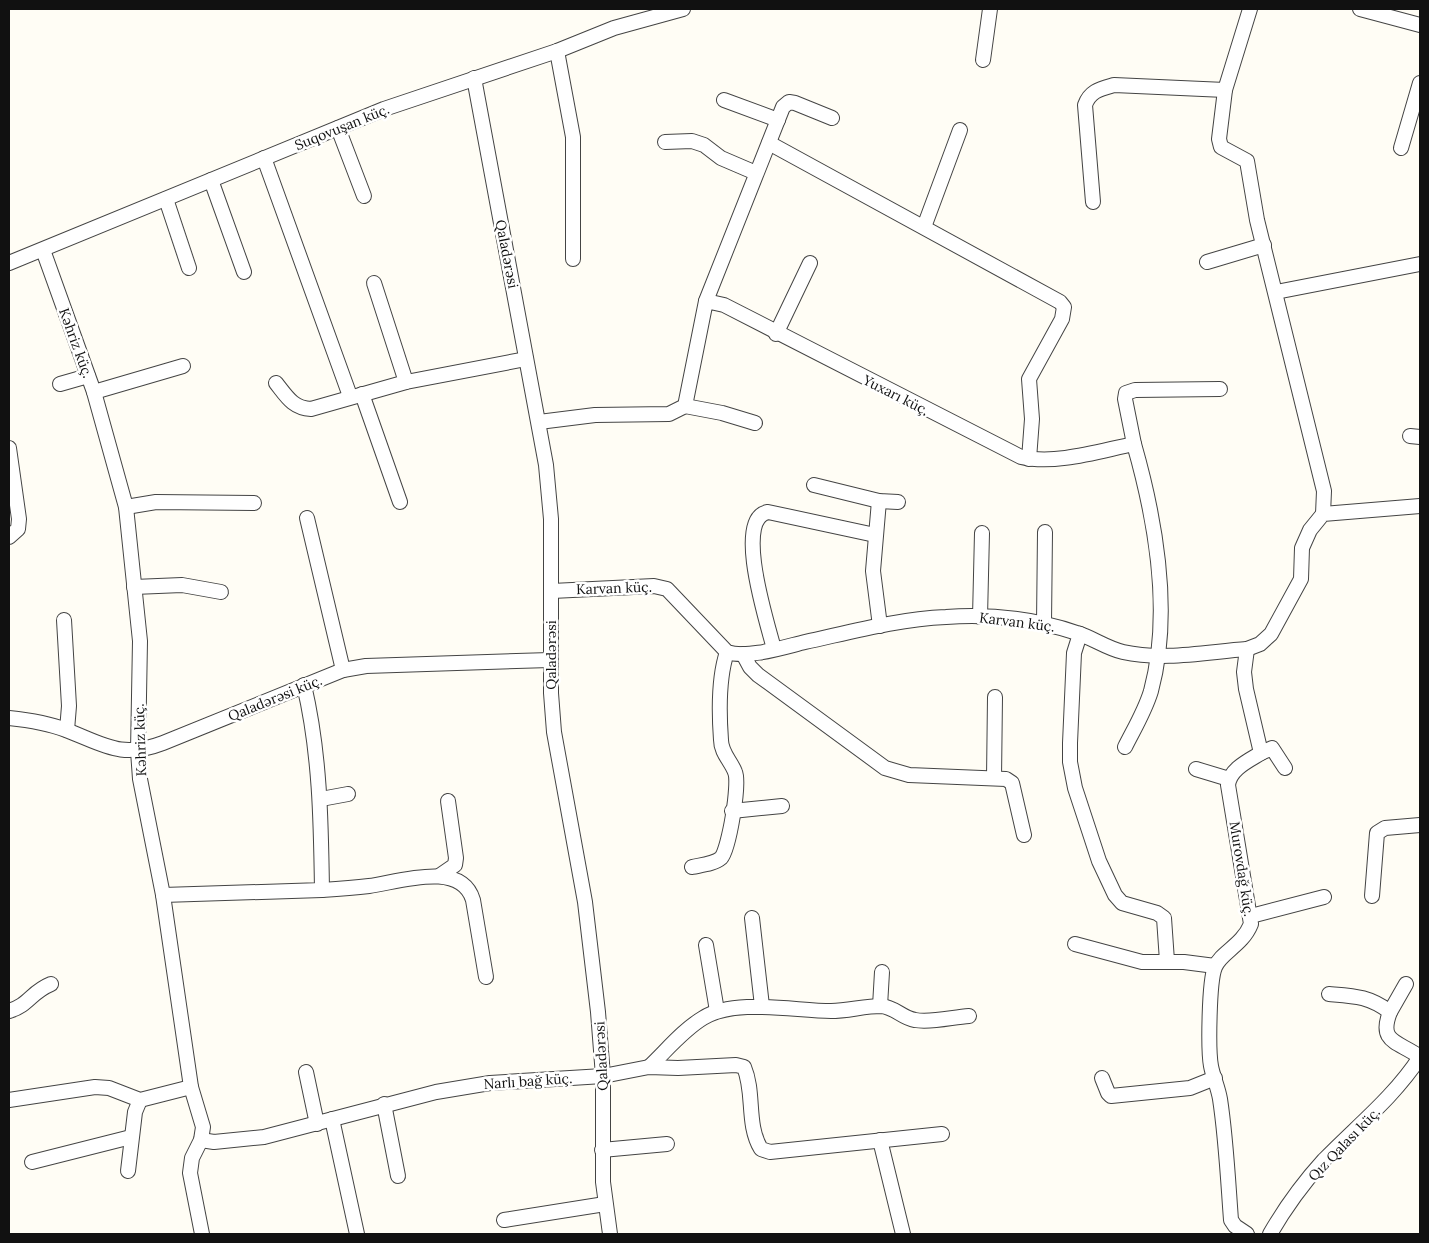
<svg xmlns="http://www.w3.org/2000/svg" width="1429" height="1243" viewBox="0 0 1429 1243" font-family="Lora,serif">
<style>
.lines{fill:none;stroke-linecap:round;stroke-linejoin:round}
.street-casing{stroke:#444;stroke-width:16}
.street{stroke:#fff;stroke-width:14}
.labels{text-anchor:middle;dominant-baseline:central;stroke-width:5;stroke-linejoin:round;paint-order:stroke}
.street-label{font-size:14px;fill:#111;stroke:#fff}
</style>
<rect width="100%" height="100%" fill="#fffdf5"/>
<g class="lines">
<g class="street-casing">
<g id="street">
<polyline points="1250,9 1225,90 1219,139 1221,147 1247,161 1257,220 1324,491 1323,514"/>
<polyline points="1360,9 1420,25"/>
<polyline points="557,51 573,137 573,259"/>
<polyline points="983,60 990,9"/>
<polyline points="474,78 546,465 551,519 551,693 554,732 585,902 598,1012 603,1076 603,1182 610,1234"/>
<polyline points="724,100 778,120"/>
<polyline points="338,128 364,196"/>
<polyline points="665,142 692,141 704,145 721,158 756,173"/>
<polyline points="769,143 1060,302 1064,307 1062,319 1029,379 1032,419 1029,459"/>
<polyline points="1401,148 1420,83"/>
<polyline points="264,158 350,396"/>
<polyline points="211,180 244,272"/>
<polyline points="166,199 189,268"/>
<path d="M1093 202 1085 105C1090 91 1100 89 1114 85L1225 90"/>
<polyline points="924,227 960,130"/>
<polyline points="43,250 94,392 126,507 140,641 138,751 140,779 163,895 191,1087 203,1127 201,1140 192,1158 190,1173 202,1234"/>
<polyline points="1207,262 1264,245"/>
<polyline points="9,263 384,109 557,51 614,28 683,9"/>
<polyline points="374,283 406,382"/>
<polyline points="1276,292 1420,264"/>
<polyline points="706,301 783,107 789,102 795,103 832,118"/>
<polyline points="776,334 810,263"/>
<path d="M276 383C287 397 293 408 311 409L406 382 526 359"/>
<polyline points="60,384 88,376"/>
<polyline points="94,392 183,366"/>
<polyline points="362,394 400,502"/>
<polyline points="685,406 722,413 755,423"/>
<path d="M539 422 595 415 669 414 685 406 706 301 724 305 1021 457C1056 465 1099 451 1134 444 1156 521 1172 613 1151 691 1145 711 1134 729 1125 747"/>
<polyline points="1410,436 1420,437"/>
<polyline points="1134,444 1125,399 1126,393 1135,390 1220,389"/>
<polyline points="9,448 19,519 18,529 9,537"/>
<polyline points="814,485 879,501 898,502"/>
<polyline points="879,501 873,571 880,626"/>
<polyline points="126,507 156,502 254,503"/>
<polyline points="307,518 343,670"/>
<polyline points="134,587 182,585 221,592"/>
<path d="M552 591 654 586 667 589 727 652C747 659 784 647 805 642 851 632 898 619 946 617 990 614 1036 619 1077 633 1093 638 1106 648 1123 652 1163 661 1206 652 1247 649L1260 644 1271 634 1301 579 1302 548 1310 530 1323 514 1420 506"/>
<polyline points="980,617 982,533"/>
<polyline points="64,620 69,706 67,730"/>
<polyline points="1044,623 1045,532"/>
<polyline points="1080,634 1074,653 1070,743 1070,762 1075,788 1099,861 1115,895 1122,903 1157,913 1164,918 1167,961"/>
<path d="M774 649C768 625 733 518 768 512L875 535"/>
<polyline points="743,654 750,667 758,675 885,768 909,775 1006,779 1012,783 1024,835"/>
<path d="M9 718C28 720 48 723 66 730 105 745 121 759 163 743L343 670 366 666 550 660"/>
<polyline points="1261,753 1272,748 1285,768"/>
<polyline points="1196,769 1229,779"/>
<polyline points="994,778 995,697"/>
<polyline points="321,799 348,794"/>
<polyline points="732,811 782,806"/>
<path d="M692 867C701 865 714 864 721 858 729 849 740 783 735 772 731 761 721 753 721 740 719 713 718 679 727 652"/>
<polyline points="439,876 455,865 456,858 448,801"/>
<path d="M322 890C338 889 353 888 369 886 399 882 461 860 473 900L486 977"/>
<path d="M163 895 322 890C321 821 320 753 304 685"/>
<polyline points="1372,896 1377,833 1385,828 1420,825"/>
<polyline points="1251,916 1324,897"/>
<polyline points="752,918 762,1006"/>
<polyline points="1075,944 1142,962 1184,962 1215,966"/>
<polyline points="706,945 717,1011"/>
<path d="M1329 994C1354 996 1369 996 1390 1012 1378 1043 1398 1041 1420 1057"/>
<polyline points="880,1006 882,972"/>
<path d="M9 1011C29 1005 31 992 51 984"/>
<polyline points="1390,1012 1406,984"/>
<path d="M649 1067C666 1051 683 1030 703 1018 735 998 795 1011 831 1011 848 1011 864 1006 881 1006 895 1007 902 1018 915 1020 931 1023 953 1017 969 1016"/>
<polyline points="306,1072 317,1124"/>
<polyline points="1102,1078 1108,1093 1111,1096 1190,1088 1215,1078"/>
<polyline points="9,1100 95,1087 109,1088 140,1100 191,1087"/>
<polyline points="384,1104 398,1176"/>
<polyline points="332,1119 357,1234"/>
<path d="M201 1140 214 1142 264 1137 436 1092 490 1083 603 1076 649 1067 678 1068 736 1065 744 1067C755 1093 746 1124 761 1149L770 1152 942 1134"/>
<polyline points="880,1140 903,1234"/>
<polyline points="602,1150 667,1144"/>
<polyline points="32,1162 131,1137"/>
<polyline points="128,1171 135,1112 140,1100"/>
<polyline points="504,1220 605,1204"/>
<path d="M1247 1234 1235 1226 1231 1220C1228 1180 1226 1138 1220 1099 1218 1087 1213 1077 1211 1066 1208 1050 1209 981 1215 967 1221 952 1242 946 1251 924L1228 785C1230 769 1248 761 1261 753L1246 689 1244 672 1247 649"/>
<path d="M1270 1234C1285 1208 1304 1182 1324 1160 1357 1126 1394 1097 1420 1057"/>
</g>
</g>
<use href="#street" class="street"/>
</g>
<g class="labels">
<g class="street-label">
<text transform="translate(342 127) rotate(-22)">Suqovuşan küç.</text>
<text transform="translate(507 254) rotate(79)">Qaladərəsi</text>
<text transform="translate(76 343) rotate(70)">Kəhriz küç.</text>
<text transform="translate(896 395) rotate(27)">Yuxarı küç.</text>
<text transform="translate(614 588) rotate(-2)">Karvan küç.</text>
<text transform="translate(1017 622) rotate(7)">Karvan küç.</text>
<text transform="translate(551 655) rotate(-90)">Qaladərəsi</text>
<text transform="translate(275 698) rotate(-22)">Qaladərəsi küç.</text>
<text transform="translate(140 740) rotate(-92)">Kəhriz küç.</text>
<text transform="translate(1242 869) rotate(81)">Murovdağ küç.</text>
<text transform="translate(601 1056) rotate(-93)">Qaladərəsi</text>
<text transform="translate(528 1081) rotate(-4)">Narlı bağ küç.</text>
<text transform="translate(1344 1144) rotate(-46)">Qız Qalası küç.</text>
</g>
</g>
<rect width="1429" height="1243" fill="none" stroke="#111111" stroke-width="20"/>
</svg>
